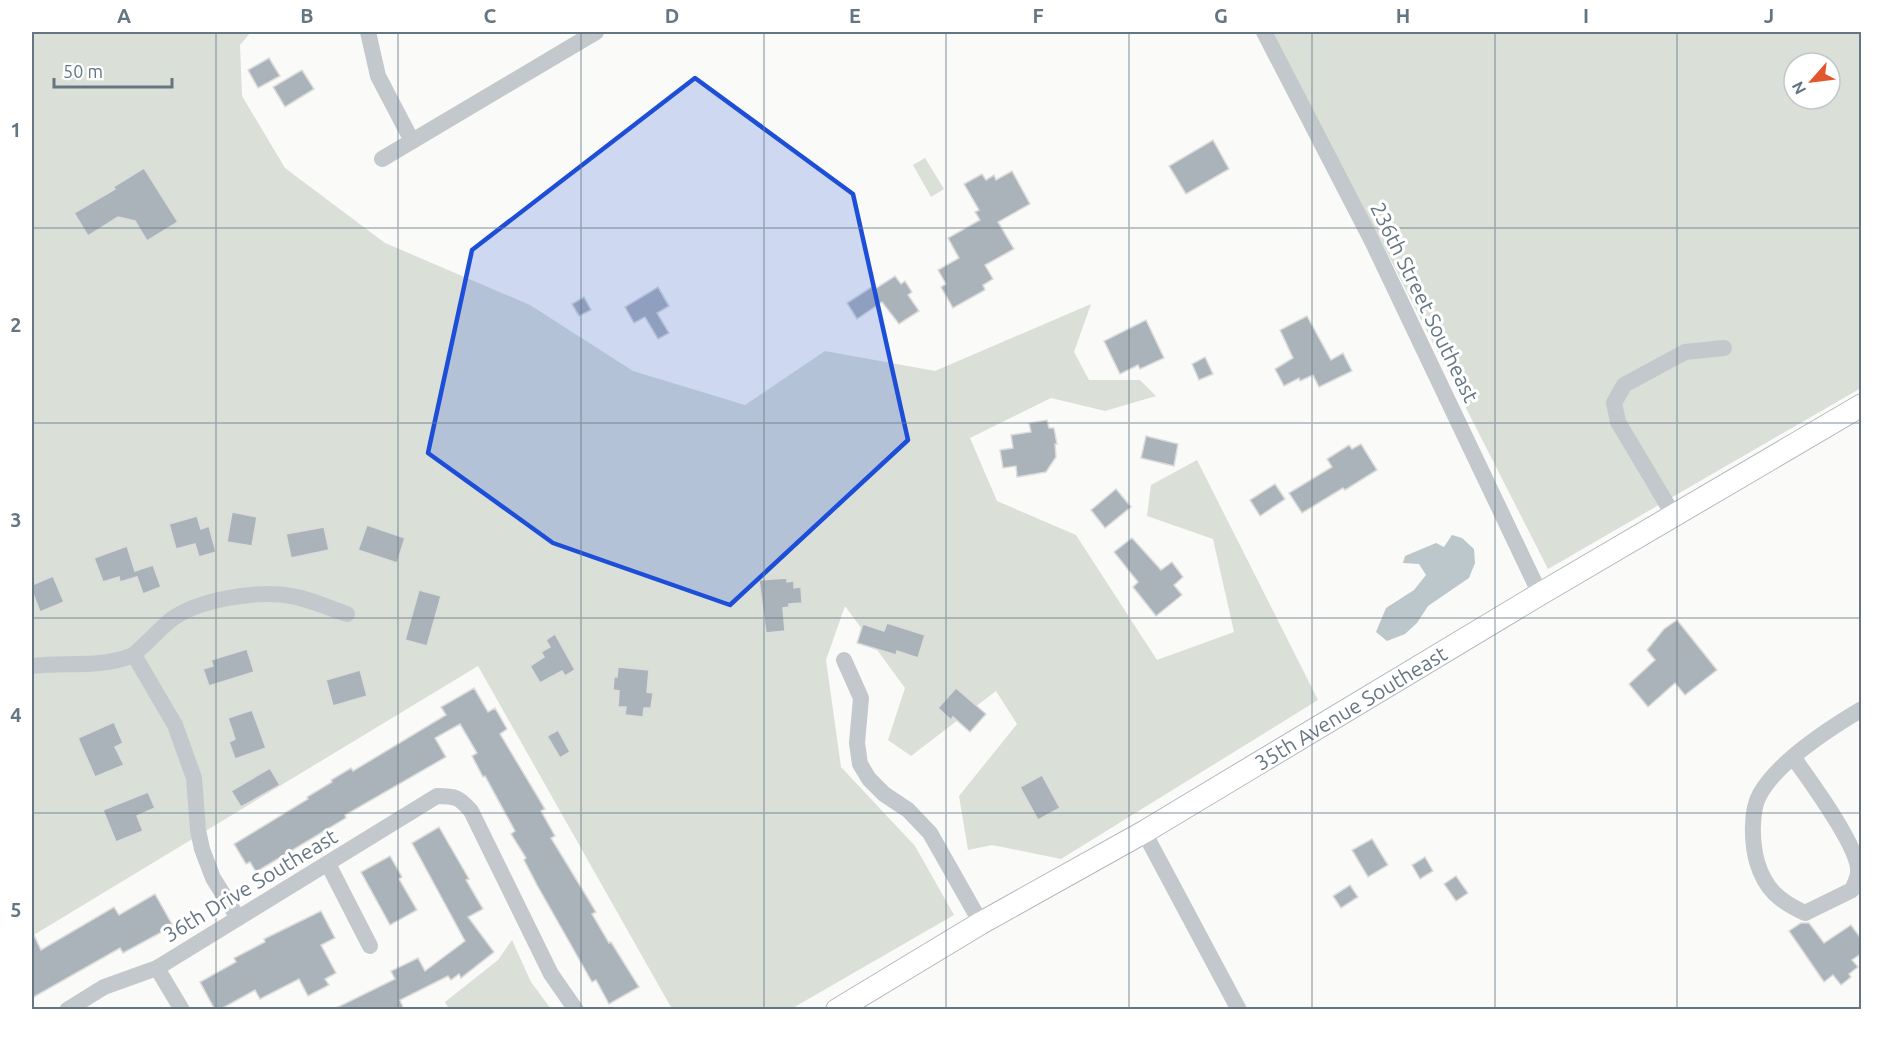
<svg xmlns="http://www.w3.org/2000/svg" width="1893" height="1041" viewBox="0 0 1893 1041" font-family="Ubuntu,sans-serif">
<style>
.green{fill:#dadfd7;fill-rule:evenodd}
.water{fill:#bbc7cb}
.building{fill:#aab3b9;stroke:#dcdcda;stroke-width:1.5}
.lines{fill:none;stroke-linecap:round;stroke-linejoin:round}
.secondary-casing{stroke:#b3babf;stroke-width:24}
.street{stroke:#c3c8cc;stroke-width:16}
.secondary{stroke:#fff;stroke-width:22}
.marked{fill:#1d4ed8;fill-opacity:0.2;stroke:#1d4ed8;stroke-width:4.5;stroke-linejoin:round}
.grid{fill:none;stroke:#657683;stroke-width:1.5;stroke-opacity:0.55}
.labels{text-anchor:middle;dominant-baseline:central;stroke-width:6;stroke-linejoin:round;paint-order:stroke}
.street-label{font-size:21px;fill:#657683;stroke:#fff}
.neatline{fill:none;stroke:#657683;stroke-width:2}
.grid-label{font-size:20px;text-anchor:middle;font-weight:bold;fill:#657683}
</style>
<rect width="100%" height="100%" fill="#fafaf8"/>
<g class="green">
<polygon points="32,32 251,32 240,45 242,96 285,168 385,243 530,305 633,371 745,405 825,351 935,371 1091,304 1074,352 1089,380 1140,380 1156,396 1105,411 1051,398 970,438 997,501 1076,535 1157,660 1234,632 1213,539 1147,516 1151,485 1197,460 1318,700 1061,859 992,845 968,850 959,796 1017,724 996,691 911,756 888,740 905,688 845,606 826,660 841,767 915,846 954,915 791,1009 672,1009 478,666 32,936"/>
<path d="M1264 32H1861V388L1548 569 1379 237ZM1794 63H1830V99H1794Z"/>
<polygon points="925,158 944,189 931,197 913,165"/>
<polygon points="512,940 531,982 551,1009 486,1010 485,1007 481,1009 449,1009 445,1002 498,960"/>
</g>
<polygon class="water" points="1452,535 1462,538 1474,549 1475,563 1469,578 1428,606 1417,623 1405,634 1387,641 1376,632 1386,608 1414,590 1426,575 1419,564 1403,563 1405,556 1436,543 1444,547"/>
<g class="building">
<polygon points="269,58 280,76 258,88 248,70"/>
<polygon points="302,70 314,89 285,107 273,87"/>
<polygon points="1213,140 1229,169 1186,194 1169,166"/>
<polygon points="144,168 178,222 147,241 135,221 118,217 88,236 74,213 115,189 113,187"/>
<polygon points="1012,171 1030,204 998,222 1014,249 985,265 993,279 983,285 985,290 953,308 941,287 946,284 938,270 959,258 948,238 980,220 975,212 979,210 964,184 982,174 986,180 994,175 996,180"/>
<polygon points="895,276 901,284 905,281 912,292 908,295 919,311 899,324 882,302 857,319 847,303 873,286 875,289"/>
<polygon points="658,287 669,306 657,313 669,333 658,339 645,317 634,323 625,307"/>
<polygon points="584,297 591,310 579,316 572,304"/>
<polygon points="1307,316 1331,360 1343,353 1352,371 1319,387 1313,375 1300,381 1299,378 1284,386 1275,369 1293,358 1280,330"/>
<polygon points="1146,320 1164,358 1140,369 1138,365 1120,374 1104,341"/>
<polygon points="1205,357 1213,374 1199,380 1192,364"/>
<polygon points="1047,420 1049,428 1054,428 1057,444 1055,444 1056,457 1046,472 1017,477 1016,466 1003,468 1000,450 1013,448 1011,435 1031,432 1029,423"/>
<polygon points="1146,436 1178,444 1174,466 1141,458"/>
<polygon points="1361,444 1377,470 1345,490 1343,488 1302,513 1289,493 1332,467 1327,459 1349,445 1352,449"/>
<polygon points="1275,484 1285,499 1260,516 1250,500"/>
<polygon points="1116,489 1131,507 1105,528 1091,510"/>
<polygon points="232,512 257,517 252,546 227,542"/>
<polygon points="197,516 201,529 209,526 216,552 199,557 195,544 176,549 169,524"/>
<polygon points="367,525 405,538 397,563 358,550"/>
<polygon points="324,527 329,550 291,558 286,534"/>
<polygon points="1132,538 1161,570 1172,562 1183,577 1174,585 1182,595 1156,616 1133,587 1138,582 1114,552"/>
<polygon points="127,546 135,571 153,565 161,587 143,594 137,577 120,582 119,577 103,582 94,558"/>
<polygon points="53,576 64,602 40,612 32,591 32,585"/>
<polygon points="787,578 787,582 794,581 794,588 801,587 802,603 789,604 789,607 783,608 785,631 766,633 759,580"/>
<polygon points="419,590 441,596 427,646 405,640"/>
<polygon points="1677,620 1717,670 1685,695 1675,683 1648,707 1629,684 1655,660 1647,650 1664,629"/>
<polygon points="887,623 925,635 918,658 897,651 896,655 857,643 863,624 884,631"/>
<polygon points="555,634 575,670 565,676 562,671 540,683 530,666 544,657 541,652 550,647 546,640"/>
<polygon points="247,649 254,672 209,686 203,669 213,666 211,660"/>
<polygon points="618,667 649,670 647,692 653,693 651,708 644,708 643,717 625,715 626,707 618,707 619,691 613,690 614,677 617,677"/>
<polygon points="360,670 367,696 333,706 326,680"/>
<polygon points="474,688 488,712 495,708 507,729 500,734 545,809 541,811 555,836 551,838 596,912 592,914 609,943 611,942 639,987 609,1004 596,980 592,982 537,885 524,860 526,858 511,834 515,831 485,776 483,777 472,756 477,753 460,724 435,738 446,757 345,815 346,818 256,872 250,862 246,864 234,844 308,799 307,797 332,782 331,780 351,768 353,771 446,715 441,707"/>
<polygon points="956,688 986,714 970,732 953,717 951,720 938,708"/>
<polygon points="252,710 266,748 235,759 229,742 235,739 228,718"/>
<polygon points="114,722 123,743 115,747 124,765 95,777 78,738"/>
<polygon points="558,730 570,752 560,758 547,736"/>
<polygon points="270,768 280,785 241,807 231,791"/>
<polygon points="1042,775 1060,808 1038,820 1020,787"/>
<polygon points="148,792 155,808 137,816 143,831 116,842 103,810"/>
<polygon points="439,827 469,879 466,880 483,909 468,917 494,952 461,978 459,974 451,980 448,976 400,1000 404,1010 332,1010 395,979 391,971 418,958 425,971 465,941 412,843"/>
<polygon points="1372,839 1388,865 1368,877 1352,850"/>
<polygon points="390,856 402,877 399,879 417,910 390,925 361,872"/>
<polygon points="1425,857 1433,871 1420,879 1412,865"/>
<polygon points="1456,876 1468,893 1456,901 1444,884"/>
<polygon points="1350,885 1358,897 1341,908 1333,896"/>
<polygon points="155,894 173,926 123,953 120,948 32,998 32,931 41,950 114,907 119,915"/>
<polygon points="321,911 335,938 321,945 336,973 325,979 329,985 308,996 299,979 260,999 255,990 219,1010 215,1010 200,982 236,962 234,958 265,942 264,939"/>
<polygon points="1801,923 1809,923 1824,943 1851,925 1862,940 1862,953 1852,960 1858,967 1849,974 1851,977 1841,985 1833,975 1824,982 1789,931"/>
</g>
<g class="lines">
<g class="secondary-casing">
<g id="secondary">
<path id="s1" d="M837 1010 981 923 1144 832 1540 594 1862 405"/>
</g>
</g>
<g class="street">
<polyline points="368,32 378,76 412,141"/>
<polyline points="1264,32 1372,241 1540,594"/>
<polyline points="382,159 596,32"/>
<polyline points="1674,516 1618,422 1614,403 1624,385 1685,352 1724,348"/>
<polyline points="134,655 175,725 194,778 198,830 202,849 213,878 238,918"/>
<polyline points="844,660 861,698 857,743 860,764 869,779 884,794 908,810 930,833 981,923"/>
<path d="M32 666C64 662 100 668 131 656 138 653 162 626 172 619 200 599 257 590 291 596 310 599 329 608 347 614"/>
<path d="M1793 757C1808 778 1860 848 1858 872 1858 878 1854 885 1852 890L1805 913C1779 901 1765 889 1757 862 1752 844 1750 811 1760 794 1778 762 1830 728 1862 709"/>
<polyline points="1144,832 1239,1010"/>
<polyline points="328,864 370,946"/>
<polyline points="157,968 182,1010"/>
<path d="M67 1010 104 987 157 968 437 796C455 796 459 797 471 811L551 974 576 1010"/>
</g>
<use href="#secondary" class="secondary"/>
</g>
<path class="marked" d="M695 78 853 194 908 440 730 605 553 543 428 453 472 250Z"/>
<path class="grid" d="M216 32V1010M398 32V1010M581 32V1010M764 32V1010M946 32V1010M1129 32V1010M1312 32V1010M1495 32V1010M1677 32V1010M32 228H1862M32 423H1862M32 618H1862M32 813H1862"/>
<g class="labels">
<g class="street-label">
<text transform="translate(1425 302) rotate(64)">236th Street Southeast</text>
<text stroke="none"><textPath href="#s1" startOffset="596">35th Avenue Southeast</textPath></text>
<text transform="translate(250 885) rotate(-31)">36th Drive Southeast</text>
</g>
</g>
<rect width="1893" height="1041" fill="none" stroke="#ffffff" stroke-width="66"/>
<g transform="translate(1812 81) rotate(242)"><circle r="28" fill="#ffffff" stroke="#c1c8cd" stroke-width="1.5"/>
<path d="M0-4.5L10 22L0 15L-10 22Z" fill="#e4572e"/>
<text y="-9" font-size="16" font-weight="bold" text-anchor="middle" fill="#657683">N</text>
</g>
<path d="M54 78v9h118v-9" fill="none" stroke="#657683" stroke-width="3"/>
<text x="63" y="78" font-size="18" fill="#657683" stroke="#ffffff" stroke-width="4.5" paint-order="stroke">50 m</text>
<rect x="33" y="33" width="1827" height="975" class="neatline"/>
<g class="grid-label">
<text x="124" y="23">A</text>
<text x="307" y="23">B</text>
<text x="490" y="23">C</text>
<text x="672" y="23">D</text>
<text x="855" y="23">E</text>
<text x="1038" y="23">F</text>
<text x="1221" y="23">G</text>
<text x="1403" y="23">H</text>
<text x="1586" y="23">I</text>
<text x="1769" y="23">J</text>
<text x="16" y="137">1</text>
<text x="16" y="332">2</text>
<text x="16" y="527">3</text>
<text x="16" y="722">4</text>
<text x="16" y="917">5</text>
</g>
</svg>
